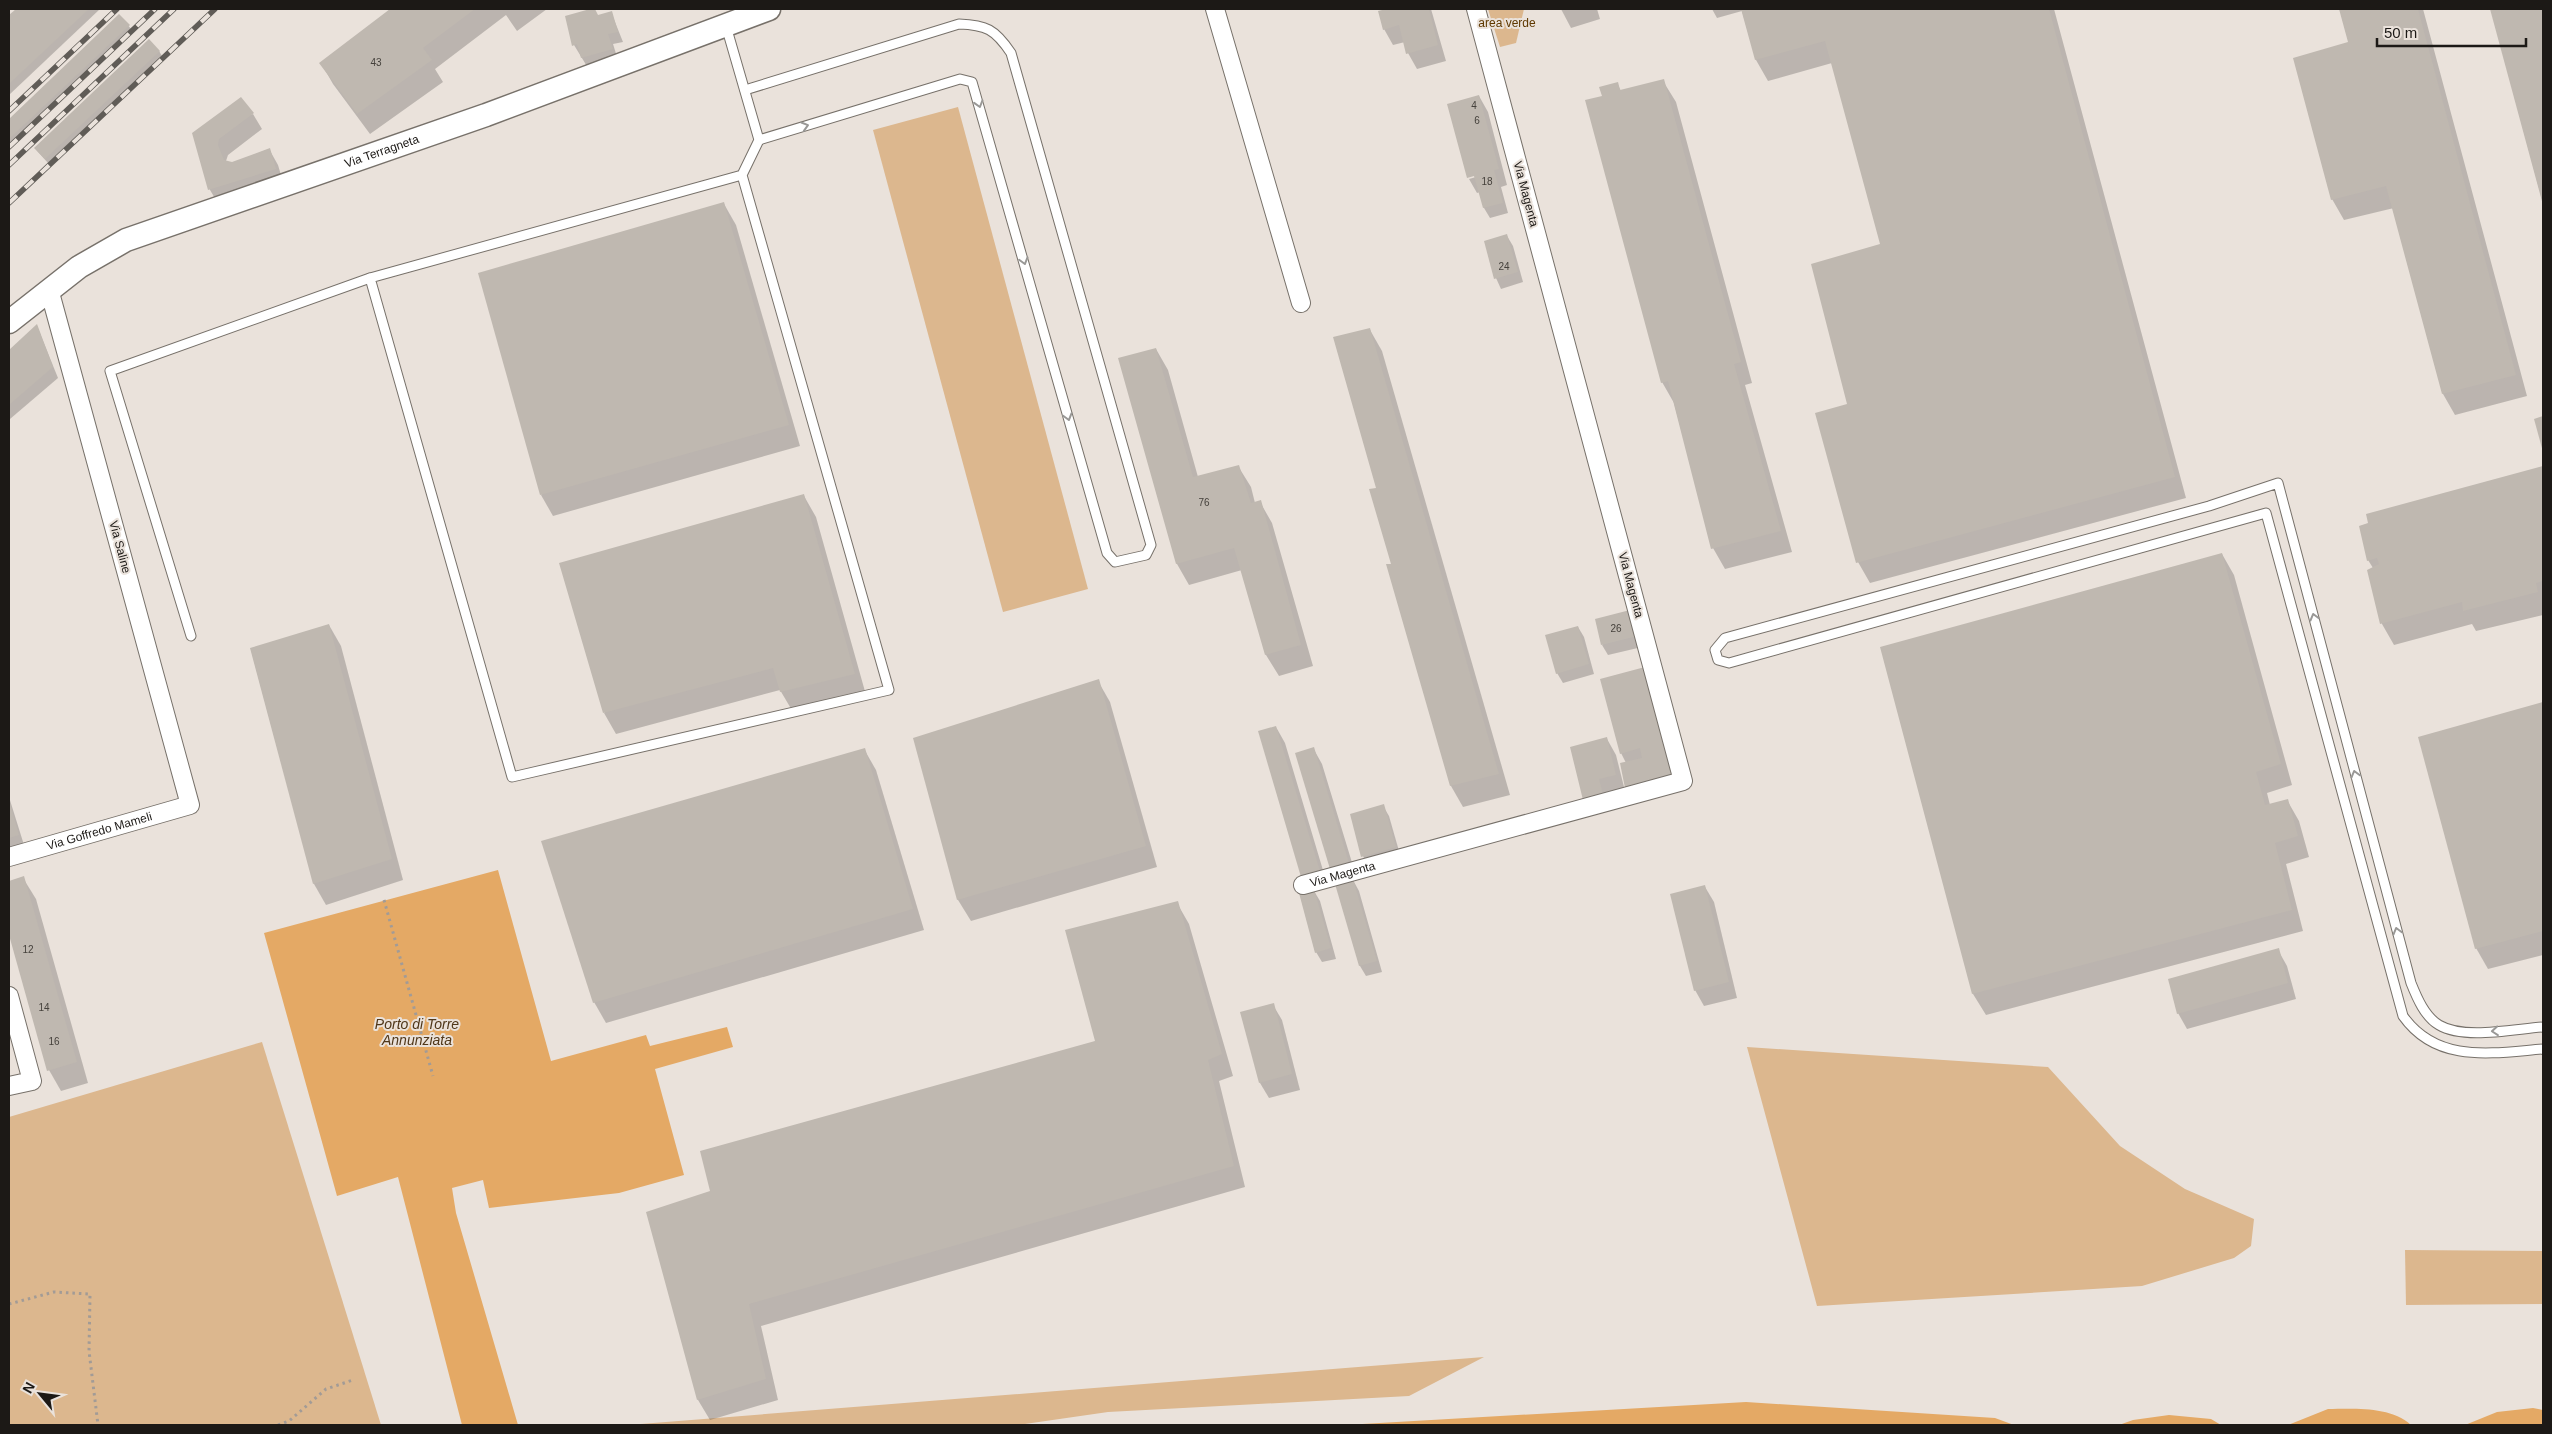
<svg xmlns="http://www.w3.org/2000/svg" width="2552" height="1434" viewBox="0 0 2552 1434" font-family="Arial,sans-serif">
<style>
.green{fill:#dcb78e}
.water{fill:#e4a965}
.shadow{fill:#0003}
.building{fill:#bfb8b0}
.lines{fill:none;stroke-linecap:round;stroke-linejoin:round}
.service-casing{stroke:#77716a;stroke-width:11}
.minor-casing{stroke:#77716a;stroke-width:20}
.tertiary-casing{stroke:#77716a;stroke-width:25}
.path{stroke:#a29b96;stroke-width:3;stroke-dasharray:2.5 4;stroke-linecap:butt}
.service{stroke:#fff;stroke-width:9}
.minor{stroke:#fff;stroke-width:18}
.tertiary{stroke:#fff;stroke-width:22}
.rail-casing{stroke:#605c57;stroke-width:5.5}
.rail{stroke:#eae2db;stroke-width:4;stroke-dasharray:11;stroke-linecap:butt}
.oneway{stroke:#999896}
.labels{text-anchor:middle;dominant-baseline:central;stroke-width:4;stroke-linejoin:round;paint-order:stroke}
.number-label{font-size:10px;fill:#45413c}
.park-label{font-size:12px;fill:#5f3900;stroke:#eae2db}
.street-label{font-size:12px;fill:#1c1916;stroke:#eae2db}
.water-label{font-size:14px;font-style:italic;fill:#503719;stroke:#eae2db}
</style>
<rect width="100%" height="100%" fill="#eae2db"/>
<g class="green">
<polygon points="1488,9 1524,9 1516,43 1500,47"/>
<polygon points="958,107 1088,589 1003,612 873,130"/>
<polygon points="262,1042 381,1425 9,1425 9,1117"/>
<polygon points="1747,1047 2048,1067 2120,1146 2185,1189 2254,1219 2251,1246 2234,1258 2142,1286 1817,1306"/>
<polygon points="2405,1250 2543,1251 2543,1304 2406,1305"/>
<polygon points="1484,1357 1409,1396 1108,1412 1018,1425 628,1425"/>
</g>
<g class="water">
<polygon points="498,870 551,1061 646,1035 650,1046 727,1027 733,1047 655,1069 684,1175 619,1193 489,1208 483,1180 452,1188 456,1213 518,1425 462,1425 398,1177 337,1196 264,933"/>
<polygon points="1746,1402 1995,1418 2014,1425 1345,1425"/>
<polygon points="2533,1408 2543,1410 2543,1425 2465,1425 2497,1412"/>
<path d="M2328 1409C2354 1409 2390 1406 2411 1425H2288Z"/>
<polygon points="2169,1415 2211,1419 2221,1425 2119,1425 2133,1420"/>
</g>
<g class="shadow">
<polygon points="17,9 100,9 9,95 9,17"/>
<polygon points="392,9 547,9 517,31 506,15 435,69 443,82 370,134 333,84 321,63"/>
<polygon points="594,9 598,16 611,12 623,42 613,44 618,60 588,68 574,45 567,17"/>
<polygon points="1391,9 1431,9 1446,61 1417,69 1408,53 1405,42 1393,45 1384,29 1380,12"/>
<polygon points="1561,9 1597,9 1600,19 1571,28"/>
<polygon points="1712,9 2054,9 2186,498 1870,583 1858,562 1848,405 1881,245 1832,63 1768,81 1756,60 1742,11 1717,18"/>
<polygon points="2340,9 2423,9 2527,396 2455,415 2443,394 2394,208 2344,220 2332,199 2349,43"/>
<polygon points="2491,9 2543,9 2543,203"/>
<polygon points="119,15 132,30 9,146 9,120"/>
<polygon points="159,51 162,56 48,163 38,152 35,148"/>
<polygon points="1663,81 1676,102 1752,383 1745,385 1792,552 1725,569 1713,548 1674,403 1662,382 1603,97 1617,83 1621,91"/>
<polygon points="1479,96 1488,112 1507,185 1501,187 1508,213 1490,218 1484,208 1480,192 1477,193 1469,179 1476,177"/>
<polygon points="253,114 262,129 228,155 226,161 232,163 269,149 278,165 284,185 219,205 210,190 194,134"/>
<polygon points="724,204 736,225 800,446 553,516 541,495"/>
<polygon points="1507,236 1513,246 1523,282 1501,289 1496,278"/>
<polygon points="37,326 58,378 10,419 9,351"/>
<polygon points="1370,330 1382,351 1510,795 1463,807 1451,786 1393,565 1378,489"/>
<polygon points="1156,349 1168,370 1198,477 1238,466 1251,487 1255,503 1260,502 1272,523 1313,666 1279,676 1266,655 1242,570 1189,585 1177,564 1120,359"/>
<polygon points="2543,467 2543,615 2476,631 2472,624 2394,645 2382,624 2369,570 2373,568 2368,560 2370,523 2367,515"/>
<polygon points="804,496 816,517 866,695 793,712 780,690 616,734 604,713"/>
<polygon points="2222,554 2234,575 2292,785 2267,793 2270,805 2287,800 2299,821 2309,857 2286,864 2303,931 1986,1015 1973,994 1881,648"/>
<polygon points="1630,611 1642,647 1608,655 1602,645"/>
<polygon points="329,625 341,646 403,880 326,905 314,884 251,649"/>
<polygon points="1578,627 1584,637 1594,674 1563,683 1557,673"/>
<polygon points="1602,680 1676,766 1626,763 1621,753"/>
<polygon points="1098,681 1110,702 1157,867 971,921 958,900 915,739"/>
<polygon points="2543,704 2543,955 2488,969 2476,948 2420,738"/>
<polygon points="1276,727 1285,743 1328,887 1314,891 1320,901 1336,959 1322,962 1316,952 1311,891"/>
<polygon points="1607,739 1616,755 1625,791 1607,795 1611,810 1593,815 1584,799"/>
<polygon points="1313,748 1322,764 1357,879 1353,880 1359,891 1382,972 1366,976 1360,966 1337,885"/>
<polygon points="864,749 876,770 924,930 606,1023 594,1002"/>
<polygon points="9,797 24,845 9,850"/>
<polygon points="1383,806 1389,816 1401,858 1368,866 1363,856"/>
<polygon points="23,878 36,899 88,1083 61,1091 49,1070 9,930 9,882"/>
<polygon points="1705,887 1714,902 1737,998 1704,1006 1695,990"/>
<polygon points="1177,903 1189,924 1233,1076 1219,1081 1245,1187 761,1326 778,1400 710,1420 698,1400 712,1192 1097,1042"/>
<polygon points="2278,950 2287,966 2296,999 2187,1029 2178,1013"/>
<polygon points="1273,1005 1282,1020 1300,1090 1269,1098 1260,1083"/>
</g>
<g class="building">
<polygon points="16,9 89,9 9,84 9,15"/>
<polygon points="390,9 475,9 423,48 432,60 357,114 319,63"/>
<polygon points="590,9 595,9 598,15 612,11 618,32 608,34 613,49 581,58 577,44 572,46 565,16"/>
<polygon points="1386,9 1429,9 1438,45 1406,54 1399,25 1383,30 1378,11"/>
<polygon points="1741,9 2049,9 2175,477 1856,563 1815,413 1847,404 1811,264 1880,244 1825,41 1755,60"/>
<polygon points="2339,9 2418,9 2516,375 2442,394 2386,186 2331,200 2293,58 2348,42"/>
<polygon points="2490,9 2543,9 2543,205"/>
<polygon points="119,14 130,25 9,139 9,119"/>
<polygon points="149,39 160,51 45,159 34,148"/>
<polygon points="1664,79 1741,362 1734,364 1781,531 1711,549 1668,381 1661,383 1585,100 1602,96 1599,87 1618,82 1620,90"/>
<polygon points="1479,95 1499,169 1494,170 1503,203 1483,208 1474,176 1467,178 1447,104"/>
<polygon points="241,97 254,113 219,139 218,145 224,160 232,162 270,148 276,169 208,190 192,133"/>
<polygon points="724,202 789,425 540,495 478,273"/>
<polygon points="1507,234 1518,272 1494,279 1484,241"/>
<polygon points="37,324 53,367 9,405 9,350"/>
<polygon points="1370,328 1499,774 1450,786 1386,564 1391,564 1369,489 1376,488 1333,337"/>
<polygon points="1156,348 1193,477 1239,465 1251,503 1261,500 1301,645 1265,655 1234,548 1176,564 1118,358"/>
<polygon points="2543,416 2543,452 2534,419"/>
<polygon points="2543,466 2543,581 2536,583 2538,592 2463,611 2462,602 2380,624 2367,570 2379,564 2377,558 2367,561 2359,526 2368,523 2366,514"/>
<polygon points="804,494 855,674 780,692 773,668 603,713 559,563"/>
<polygon points="2222,553 2281,764 2256,772 2265,805 2288,799 2298,836 2275,843 2292,910 1972,994 1880,647"/>
<polygon points="1630,610 1637,636 1601,645 1595,619"/>
<polygon points="329,624 392,859 313,884 250,648"/>
<polygon points="1578,626 1589,664 1556,674 1545,635"/>
<polygon points="1645,667 1675,776 1625,788 1620,763 1642,758 1640,748 1620,754 1600,679"/>
<polygon points="1099,679 1146,846 957,900 913,738"/>
<polygon points="2543,702 2543,931 2475,949 2418,737"/>
<polygon points="1276,726 1320,871 1301,877 1258,731"/>
<polygon points="1607,737 1616,775 1599,779 1603,794 1583,800 1570,747"/>
<polygon points="1314,747 1349,863 1330,869 1295,753"/>
<polygon points="865,748 913,909 593,1003 541,841"/>
<polygon points="9,800 19,835 9,838"/>
<polygon points="1384,804 1396,847 1361,857 1350,814"/>
<polygon points="24,876 77,1062 47,1071 9,935 9,881"/>
<polygon points="1353,879 1377,961 1359,966 1335,884"/>
<polygon points="1705,885 1729,982 1694,991 1670,894"/>
<polygon points="1314,889 1331,948 1315,953 1299,893"/>
<polygon points="1178,901 1222,1054 1208,1060 1234,1166 749,1304 766,1379 697,1400 646,1212 710,1191 700,1151 1095,1041 1065,930"/>
<polygon points="2279,948 2288,983 2177,1014 2168,979"/>
<polygon points="1274,1003 1292,1074 1259,1083 1240,1012"/>
</g>
<g class="lines">
<g class="service-casing">
<g id="service">
<polyline points="726,26 759,140 742,175 889,690 512,777 370,278 742,175"/>
<path d="M745 90 959 24C986 25 995 29 1011 53L1151 545 1146 555 1115 562 1107 553 972 82 960 79 759 140"/>
<polyline points="191,636 110,371 370,278"/>
<path d="M2543 1027C2514 1029 2464 1040 2439 1025 2425 1017 2417 998 2411 983L2278 483 2209 506 1725 638 1715 650 1718 660 1729 663 2266 513 2403 1016C2437 1064 2492 1053 2543 1049"/>
</g>
</g>
<g class="minor-casing">
<g id="minor">
<polyline points="1215,9 1301,303"/>
<path id="s1" d="M9 857 190 805 49 289"/>
<path id="s2" d="M1303 885 1683 781 1476 9"/>
<polyline points="9,996 32,1081 9,1086"/>
</g>
</g>
<g class="tertiary-casing">
<g id="tertiary">
<path id="s3" d="M9 322 79 267 126 240 486 115 769 9"/>
</g>
</g>
<g class="path">
<polyline points="384,900 433,1076"/>
<polyline points="9,1304 54,1292 90,1294 89,1351 98,1425"/>
<polyline points="278,1425 289,1421 326,1389 353,1380"/>
</g>
<use href="#service" class="service"/>
<use href="#minor" class="minor"/>
<use href="#tertiary" class="tertiary"/>
<g class="rail-casing">
<g id="rail">
<polyline points="9,111 117,9"/>
<polyline points="9,147 155,9"/>
<polyline points="9,165 174,9"/>
<polyline points="9,203 215,9"/>
</g>
</g>
<use href="#rail" class="rail"/>
</g>
<defs><path id="oneway-chevron" d="M-2-3.5L2.5 0L-2 3.5" fill="none" stroke-width="1.6" stroke-linecap="round" stroke-linejoin="round" transform="scale(1.25)"/></defs>
<g class="oneway">
<use href="#oneway-chevron" transform="translate(979 104) rotate(73)"/>
<use href="#oneway-chevron" transform="translate(805 126) rotate(-17)"/>
<use href="#oneway-chevron" transform="translate(1024 261) rotate(74)"/>
<use href="#oneway-chevron" transform="translate(1068 417) rotate(74)"/>
<use href="#oneway-chevron" transform="translate(2314 617) rotate(-105)"/>
<use href="#oneway-chevron" transform="translate(2355 774) rotate(-105)"/>
<use href="#oneway-chevron" transform="translate(2397 931) rotate(-105)"/>
<use href="#oneway-chevron" transform="translate(2495 1031) rotate(175)"/>
</g>
<g class="labels">
<g class="number-label">
<text x="376" y="62">43</text>
<text x="1474" y="105">4</text>
<text x="1477" y="120">6</text>
<text x="1487" y="181">18</text>
<text x="1504" y="266">24</text>
<text x="1204" y="502">76</text>
<text x="1616" y="628">26</text>
<text x="28" y="949">12</text>
<text x="44" y="1007">14</text>
<text x="54" y="1041">16</text>
</g>
<g class="park-label">
<text x="1507" y="23">area verde</text>
</g>
<g class="street-label">
<text stroke="none"><textPath href="#s3" startOffset="414">Via Terragneta</textPath></text>
<text transform="translate(1526 194) rotate(75)">Via Magenta</text>
<text transform="translate(120 547) rotate(75)">Via Saline</text>
<text transform="translate(1631 585) rotate(75)">Via Magenta</text>
<text stroke="none"><textPath href="#s1" startOffset="94">Via Goffredo Mameli</textPath></text>
<text stroke="none"><textPath href="#s2" startOffset="41">Via Magenta</textPath></text>
</g>
<g class="water-label">
<text x="417" y="1024">Porto di Torre<tspan x="417" dy="16">Annunziata</tspan></text>
</g>
</g>
<rect width="2552" height="1434" fill="none" stroke="#1c1916" stroke-width="20"/>
<g transform="translate(40 1394) rotate(299)" stroke="#eae2db" stroke-width="4" paint-order="stroke">
<path d="M0-4L9 19L0 12L-9 19Z" fill="#1c1916"/>
<text y="-8" font-size="14" font-weight="bold" text-anchor="middle" fill="#1c1916">N</text>
</g>
<path d="M2377 38v8h149v-8" fill="none" stroke="#1c1916" stroke-width="2.5"/>
<text x="2384" y="38" font-size="15" fill="#1c1916" stroke="#eae2db" stroke-width="4" paint-order="stroke">50 m</text>
</svg>
